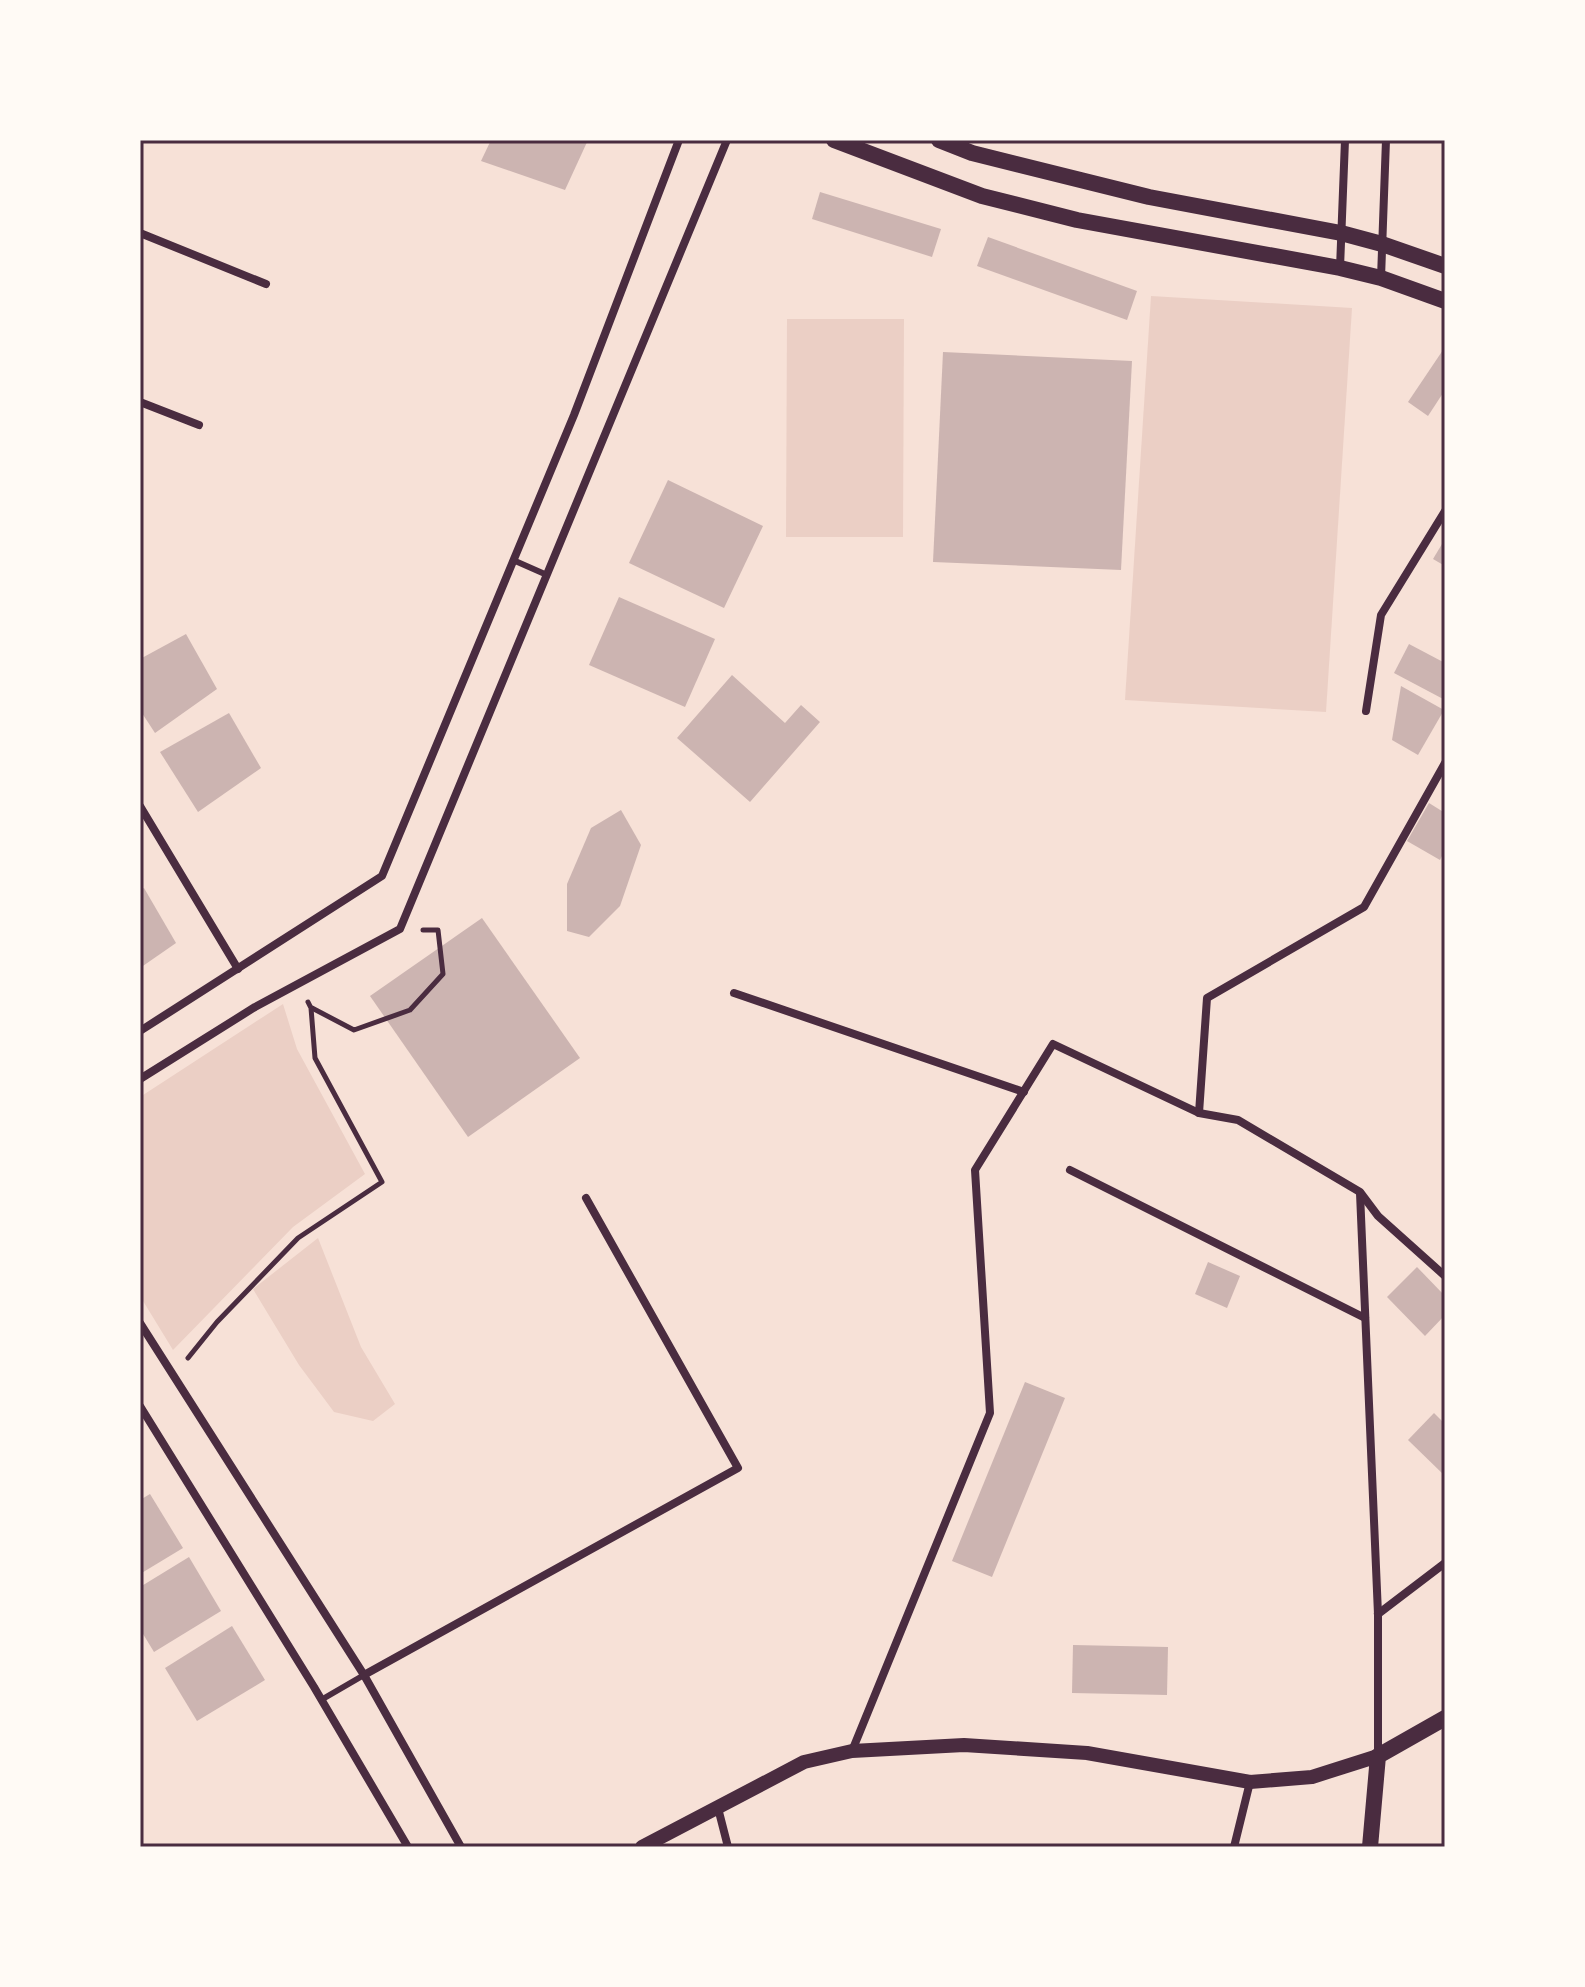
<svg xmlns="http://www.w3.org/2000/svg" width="1585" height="1987" viewBox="0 0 1585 1987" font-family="'Asap Condensed',sans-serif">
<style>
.green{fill:#ebcfc5}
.building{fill:#ccb4b1}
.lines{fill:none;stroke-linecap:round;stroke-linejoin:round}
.path{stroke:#4a2c40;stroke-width:5}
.service{stroke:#4a2c40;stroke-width:6}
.minor{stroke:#4a2c40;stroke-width:8}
.tertiary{stroke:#4a2c40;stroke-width:14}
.secondary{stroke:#4a2c40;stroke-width:16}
.neatline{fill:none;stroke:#4a2c40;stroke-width:3}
</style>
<rect width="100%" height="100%" fill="#f7e1d7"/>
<g class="green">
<polygon points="1151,296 1352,308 1326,712 1125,700"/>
<polygon points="787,319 904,319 903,537 786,537"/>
<polygon points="283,1004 297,1049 365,1174 293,1227 173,1350 140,1296 140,1097"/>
<polygon points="318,1238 361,1347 395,1404 373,1421 334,1412 299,1365 253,1289"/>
</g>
<g class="building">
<polygon points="491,140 588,140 565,190 481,161"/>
<polygon points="820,192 941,229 932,257 812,219"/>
<polygon points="988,237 1137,291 1127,320 977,266"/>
<polygon points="1445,347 1445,390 1428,416 1408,402"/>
<polygon points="943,352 1132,361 1121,570 933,562"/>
<polygon points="668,480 763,526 724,608 629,563"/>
<polygon points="1445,539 1445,566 1433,559"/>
<polygon points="619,597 715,639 685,707 589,665"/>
<polygon points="186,634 217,689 155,733 140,710 140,659"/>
<polygon points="1409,644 1445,663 1445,700 1394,673"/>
<polygon points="732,675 785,723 801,705 820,722 750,802 677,738"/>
<polygon points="1401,686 1444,710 1418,755 1392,740"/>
<polygon points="229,713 261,768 198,812 160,752"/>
<polygon points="1429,803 1445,813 1445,850 1440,860 1407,841"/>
<polygon points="621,810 641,845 620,906 589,937 567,931 567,884 591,828"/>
<polygon points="144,888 176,943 140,968 140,890"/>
<polygon points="482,918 580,1058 468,1137 370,996"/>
<polygon points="1208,1262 1240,1276 1227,1308 1195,1294"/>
<polygon points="1417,1267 1445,1296 1445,1315 1425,1336 1387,1297"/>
<polygon points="1025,1382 1065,1398 992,1577 952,1561"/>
<polygon points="1434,1413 1445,1424 1445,1476 1408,1440"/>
<polygon points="150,1494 183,1548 140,1574 140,1500"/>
<polygon points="189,1557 221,1611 154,1652 140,1629 140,1587"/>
<polygon points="232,1626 265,1680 197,1721 165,1668"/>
<polygon points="1073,1645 1168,1647 1167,1695 1072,1693"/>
</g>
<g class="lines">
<g class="path">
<polyline points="312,1008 354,1030 410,1010 443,974 438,930 423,930"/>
<polyline points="188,1358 217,1322 298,1238 382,1182 315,1058 311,1008 308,1002"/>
</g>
<g class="service">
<polyline points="513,560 547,575"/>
<polyline points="321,1700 364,1675"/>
</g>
<g class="minor">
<polyline points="140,233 266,284"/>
<polyline points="1340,268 1345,140"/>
<polyline points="1381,278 1386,140"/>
<polyline points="140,402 199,425"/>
<polyline points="1366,711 1381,615 1445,511"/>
<polyline points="140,806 238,969"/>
<polyline points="734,993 1024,1092"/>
<polyline points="140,1031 382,876 574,415 679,140"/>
<polyline points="140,1079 255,1007 400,929 727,140"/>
<polyline points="1199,1113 1207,998 1364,907 1445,763"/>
<polyline points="1070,1170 1365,1318"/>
<polyline points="1360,1193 1378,1614 1378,1755"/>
<polyline points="140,1323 364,1675 461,1847"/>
<polyline points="140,1406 314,1687 408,1847"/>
<polyline points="1378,1614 1445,1563"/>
<polyline points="364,1675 738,1468 586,1198"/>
<polyline points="852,1751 990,1413 975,1170 1053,1044 1199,1113 1238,1120 1360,1192 1378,1216 1445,1276"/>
<polyline points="718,1808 728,1847"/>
<polyline points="1234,1847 1250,1782"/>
</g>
<polyline class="tertiary" points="642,1847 804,1762 852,1751 964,1745 1087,1753 1250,1782 1312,1777 1378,1756"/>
<g class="secondary">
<polyline points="834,140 982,196 1077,220 1340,268 1381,278 1445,301"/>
<polyline points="939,140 972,153 1149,197 1341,233 1382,244 1445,266"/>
<polyline points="1370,1847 1378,1756 1445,1718"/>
</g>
</g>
<rect width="1585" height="1987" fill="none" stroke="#fffaf5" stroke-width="284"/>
<rect x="142" y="142" width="1301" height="1703" class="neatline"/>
</svg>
